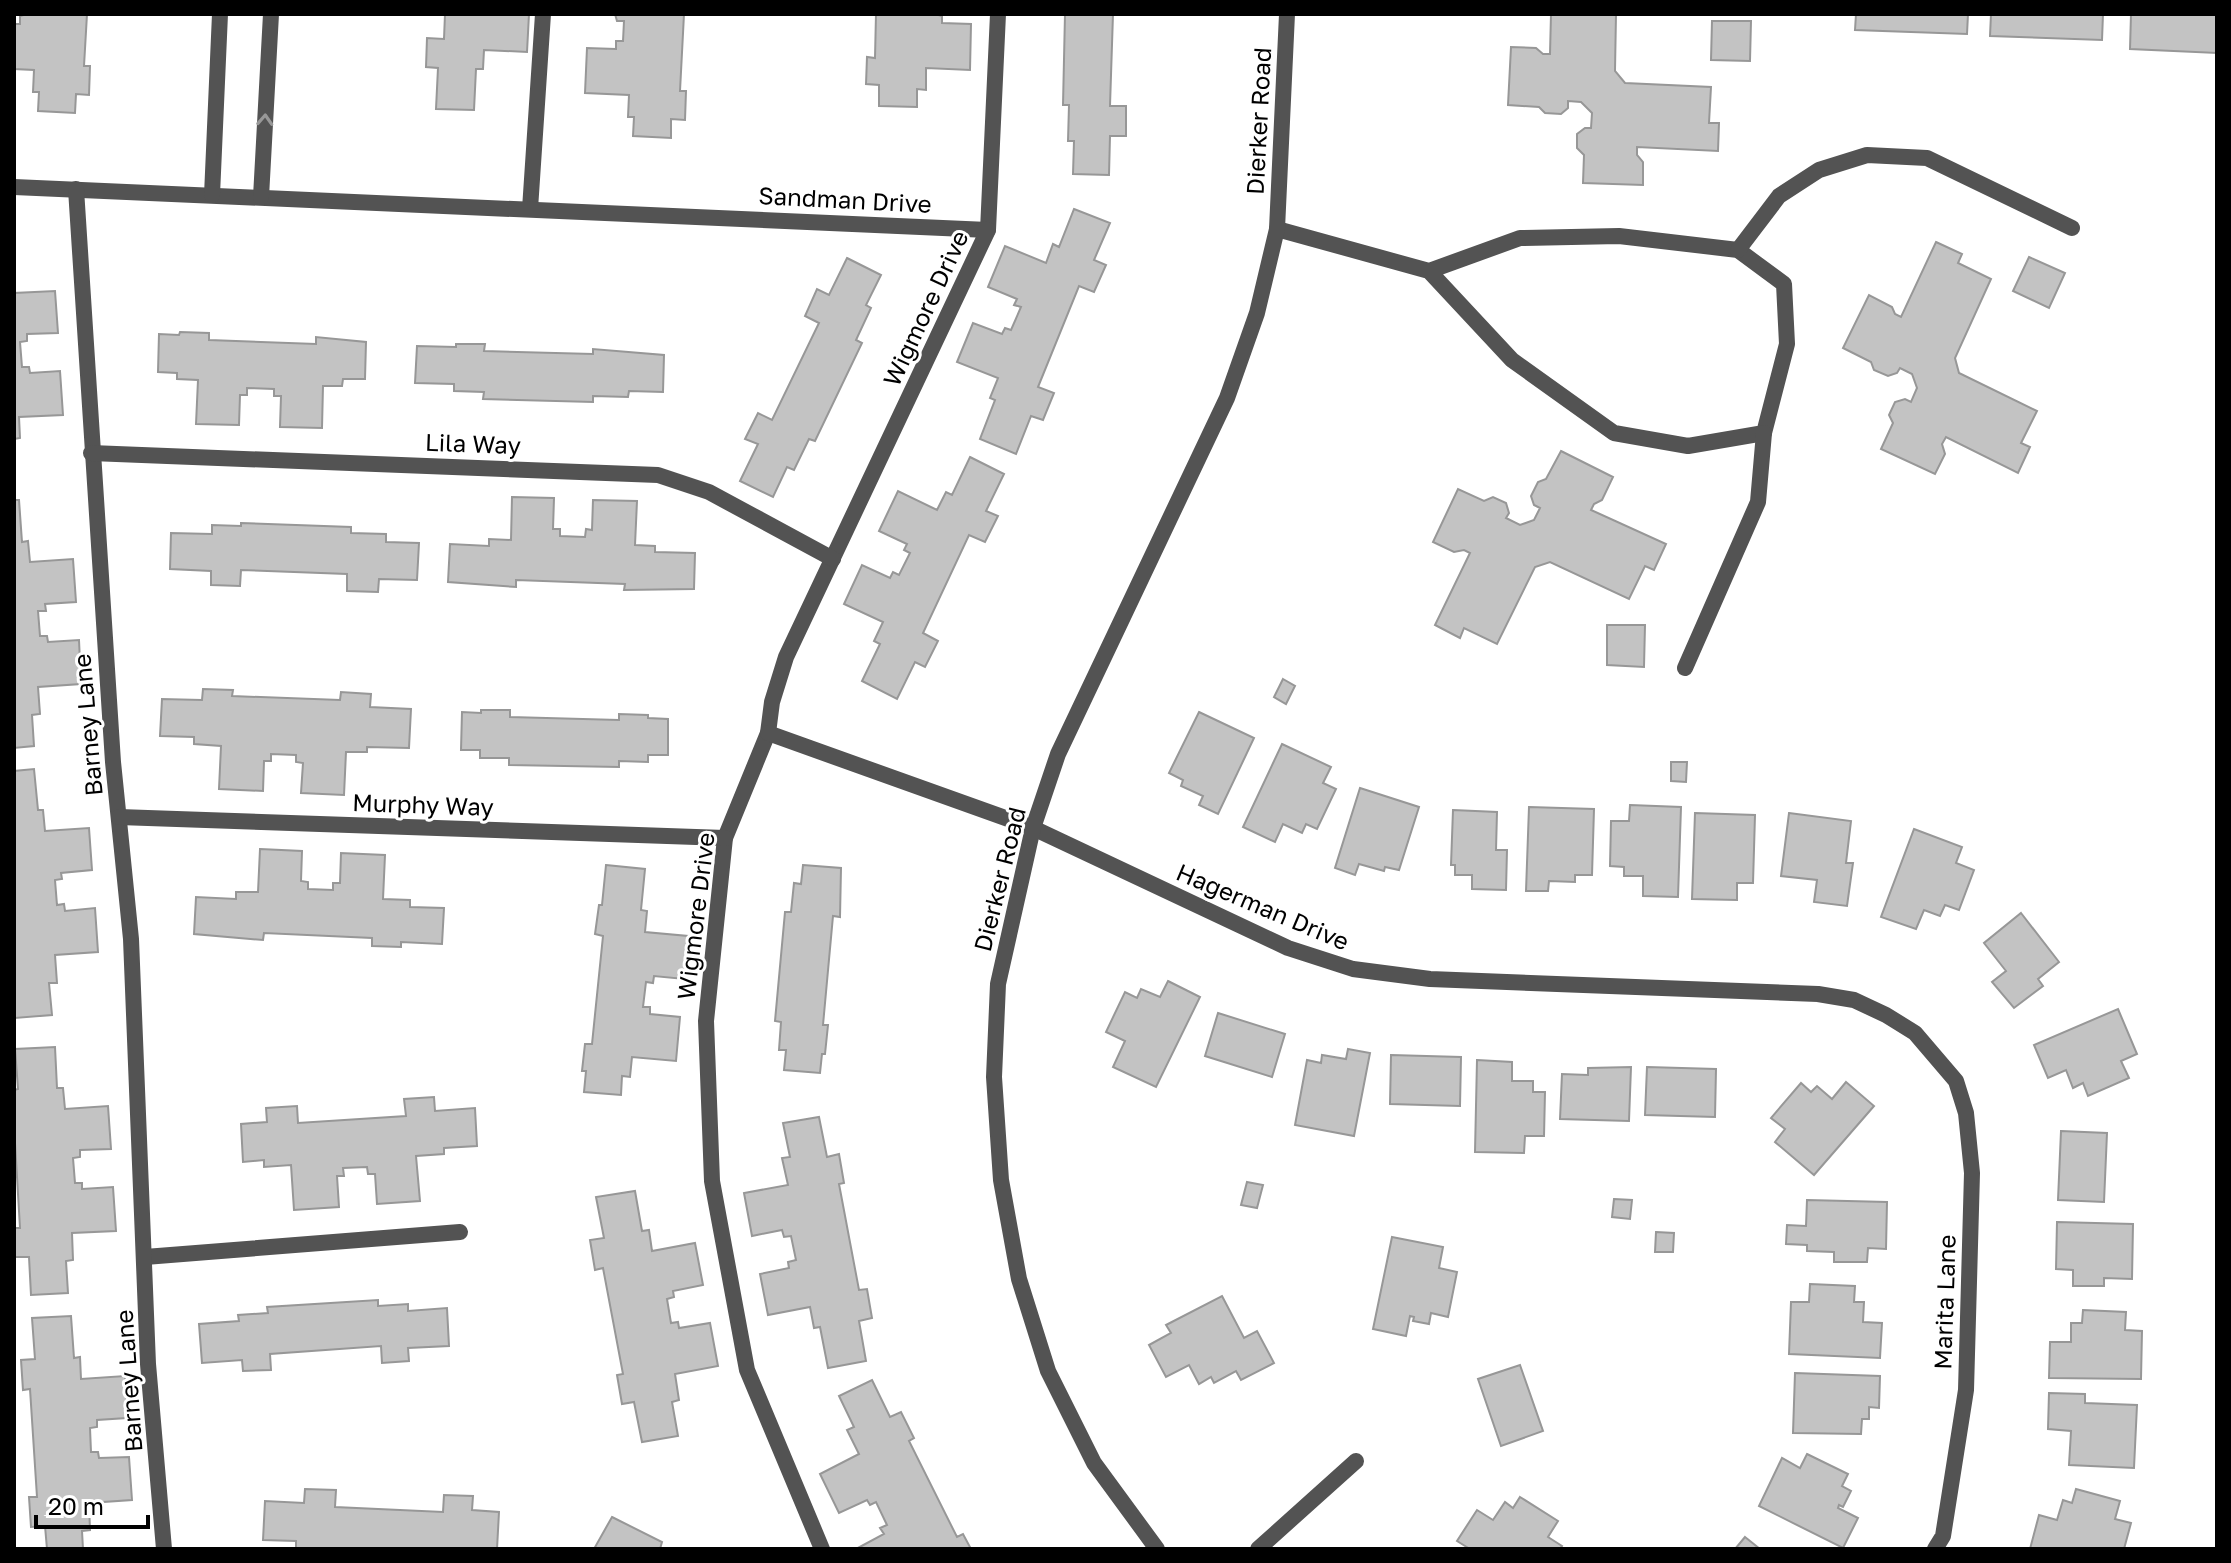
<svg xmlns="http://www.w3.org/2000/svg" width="2231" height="1563" viewBox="0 0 2231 1563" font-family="'Golos Text',sans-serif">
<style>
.building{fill:#c3c3c3;stroke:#979797;stroke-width:2}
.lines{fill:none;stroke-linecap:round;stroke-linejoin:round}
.lane{stroke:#535353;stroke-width:16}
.street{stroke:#535353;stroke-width:16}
.oneway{stroke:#989898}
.labels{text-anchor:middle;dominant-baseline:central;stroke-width:6;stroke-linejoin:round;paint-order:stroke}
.street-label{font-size:24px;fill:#000;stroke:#fff}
</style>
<rect width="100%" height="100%" fill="#fff"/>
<g class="building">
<polygon points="27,14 87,14 84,66 90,66 89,95 76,94 75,113 38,111 39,92 33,92 34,70 14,69 14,24 20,24 20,16"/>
<polygon points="445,14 529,14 527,52 484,50 483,69 476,69 474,110 436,109 438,68 426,67 427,38 444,39"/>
<polygon points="615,14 684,14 680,91 686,91 685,120 671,119 671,138 633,136 634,117 628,117 629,95 585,93 587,48 616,49 616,41 623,41 624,21 617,21"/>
<polygon points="876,14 935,14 942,16 942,23 971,24 970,70 926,68 926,90 917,89 917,107 879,106 879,85 866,84 867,57 875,58"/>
<polygon points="1065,14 1113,14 1110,106 1126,106 1126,136 1110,136 1109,175 1073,174 1074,141 1068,141 1069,105 1063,105"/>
<polygon points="1551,14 1616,14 1615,71 1625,83 1711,87 1709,123 1719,123 1718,151 1637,147 1637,155 1643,162 1643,185 1583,183 1584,155 1577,148 1577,134 1585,128 1591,128 1592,113 1581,102 1568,101 1568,108 1561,114 1545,113 1539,107 1508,105 1511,47 1536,48 1543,54 1550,54"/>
<polygon points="1856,14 1968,14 1967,34 1855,30"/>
<polygon points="1991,14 2103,14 2102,40 1990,36"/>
<polygon points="2131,14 2217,14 2217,53 2130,49"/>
<polygon points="1712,21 1751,21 1750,61 1711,60"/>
<polygon points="1074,209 1110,223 1094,260 1106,265 1094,292 1079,286 1038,387 1054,393 1043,420 1031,416 1016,454 980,439 995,400 990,398 998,378 957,362 973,323 1002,334 1005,328 1011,330 1021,307 1014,305 1017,299 988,287 1005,246 1046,263 1053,244 1059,247"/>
<polygon points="1936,242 1962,254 1958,263 1991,279 1955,358 1959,373 2037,411 2021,443 2030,447 2018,473 1946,437 1942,444 1945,454 1935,474 1881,449 1893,423 1889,415 1895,402 1905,399 1911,402 1917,388 1912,374 1900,368 1897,373 1888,376 1874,370 1871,362 1843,348 1869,295 1892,307 1895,314 1901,317"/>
<polygon points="2029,257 2065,273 2049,308 2013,291"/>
<polygon points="847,258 881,275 866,305 871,308 856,340 862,343 815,441 809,439 794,470 787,467 773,497 740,481 758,444 745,439 758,413 772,420 819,323 805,316 817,289 829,295"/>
<polygon points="55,291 58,333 27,334 27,341 20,342 22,367 29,367 30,373 60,371 63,415 19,417 20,438 14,439 14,293"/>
<polygon points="180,332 209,333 209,340 316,344 316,337 366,342 365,379 343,379 342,386 323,386 322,428 280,427 281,396 274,396 274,389 247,388 247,395 240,395 239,425 196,424 198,380 177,379 177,373 158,372 159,334 179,335"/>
<polygon points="456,344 485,344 484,351 593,354 593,349 664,355 663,392 629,391 628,397 593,396 593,402 483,399 484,392 454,391 454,384 415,383 417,346 456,347"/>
<polygon points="1561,451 1613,477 1602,500 1594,504 1591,510 1666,544 1654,570 1645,566 1629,599 1550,562 1535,567 1497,644 1464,628 1460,638 1435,625 1470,553 1464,550 1454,552 1433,542 1458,489 1484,501 1493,497 1506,503 1509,513 1506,518 1520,525 1534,520 1540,508 1534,505 1531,496 1538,482 1546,479"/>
<polygon points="970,457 1004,474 986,511 998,516 985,542 969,535 923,633 938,641 925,667 915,662 897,699 862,681 880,644 874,641 883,622 844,604 862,565 890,578 893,572 899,575 910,553 904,550 907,544 879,531 898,491 937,510 946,492 952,495"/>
<polygon points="512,497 554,498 553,529 560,529 560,536 585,537 586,529 592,530 593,500 637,501 635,545 655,546 655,552 695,553 694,589 624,590 625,584 516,580 516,587 448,582 450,544 489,546 489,539 511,540"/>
<polygon points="14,500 19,500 22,542 28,541 30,562 73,559 76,602 45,604 46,611 38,611 40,636 47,636 48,642 79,640 81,684 38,687 40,714 32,715 34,746 14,748"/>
<polygon points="241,523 351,527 351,533 386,534 386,542 419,543 417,580 379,579 378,592 347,591 347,574 241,570 240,586 211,585 211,571 170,569 171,533 212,534 212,525 241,526"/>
<polygon points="1607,625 1645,625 1644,667 1607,665"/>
<polygon points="1283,679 1295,686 1286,704 1274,697"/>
<polygon points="203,689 233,690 232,696 340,700 341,692 371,694 370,707 411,709 409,748 367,747 367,752 346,752 344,795 301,793 303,763 296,762 296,755 271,754 271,761 264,761 263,791 219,789 221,746 194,744 194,737 160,736 162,699 202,700"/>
<polygon points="481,710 510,710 510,717 619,720 619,714 648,715 648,718 668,719 668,755 648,755 648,762 619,761 619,767 509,765 509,758 480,758 480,750 461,750 462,712 481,713"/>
<polygon points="1199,712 1254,738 1218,814 1199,805 1203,796 1181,786 1183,780 1169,773"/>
<polygon points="1282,744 1331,767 1323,783 1336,789 1317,829 1306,824 1302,833 1283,824 1275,842 1243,827"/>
<polygon points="1671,762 1687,762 1686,782 1671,781"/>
<polygon points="34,769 38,810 43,810 45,831 89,828 92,870 61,873 62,879 55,880 57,905 64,904 65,911 95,908 98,952 55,955 57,983 49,983 52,1015 15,1018 14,771"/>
<polygon points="1360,788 1419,807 1399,870 1385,867 1384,871 1359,864 1355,875 1335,868"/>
<polygon points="1630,805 1681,807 1678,897 1643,896 1643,876 1624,876 1624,867 1610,866 1611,821 1629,821"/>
<polygon points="1529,807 1594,809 1592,875 1575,875 1575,882 1549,881 1548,891 1526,891"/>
<polygon points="1453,810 1497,812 1496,850 1507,850 1506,890 1472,889 1472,875 1455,875 1455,865 1451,865"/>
<polygon points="1695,813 1755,815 1753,883 1737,883 1737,900 1692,899"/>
<polygon points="1789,813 1851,821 1846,863 1853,863 1847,906 1814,902 1817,880 1781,876"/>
<polygon points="1914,829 1962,847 1956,863 1974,870 1959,910 1945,905 1940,916 1924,910 1916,929 1881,917"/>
<polygon points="260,849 302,851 301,881 308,882 308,889 333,890 333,883 340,883 341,853 385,855 383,899 410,900 410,907 444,908 442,944 401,942 401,947 372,946 372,938 264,933 263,940 194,934 196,897 236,899 236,892 258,892"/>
<polygon points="606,865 645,869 641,910 647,911 645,932 688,936 684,979 654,976 653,983 646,982 643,1007 650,1007 650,1014 680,1017 676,1061 632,1057 630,1077 622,1076 621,1095 584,1092 586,1071 582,1071 585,1044 592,1044 603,936 595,934 599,905 602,905"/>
<polygon points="803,865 841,868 840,917 833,916 823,1025 828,1025 825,1054 822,1054 820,1073 784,1070 786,1050 779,1050 781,1022 775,1021 785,912 791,912 794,883 801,884"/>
<polygon points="2021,913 2059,962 2038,979 2043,986 2014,1008 1992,982 2006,971 1984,943"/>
<polygon points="1168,981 1200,997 1156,1087 1113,1067 1125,1041 1106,1032 1125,992 1137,998 1141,989 1160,997"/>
<polygon points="2118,1009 2137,1054 2121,1061 2129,1078 2088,1096 2083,1083 2073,1088 2066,1070 2048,1078 2034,1045"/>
<polygon points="1218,1013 1285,1034 1272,1077 1205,1056"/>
<polygon points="55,1047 57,1088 63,1088 65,1109 108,1106 111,1149 80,1150 80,1157 73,1158 75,1183 82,1183 82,1189 113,1187 116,1231 72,1233 73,1260 66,1261 68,1293 31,1295 29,1257 15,1257 14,1249 14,1228 20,1228 14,1126 14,1090 18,1089 15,1049"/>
<polygon points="1348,1049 1370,1053 1354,1136 1295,1125 1307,1060 1321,1063 1322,1055 1346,1059"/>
<polygon points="1391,1055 1461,1057 1460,1106 1390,1104"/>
<polygon points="1477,1060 1512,1062 1512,1081 1533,1081 1533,1092 1545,1092 1544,1136 1525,1136 1524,1153 1475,1152"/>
<polygon points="1631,1067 1629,1121 1560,1119 1562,1074 1588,1075 1588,1068"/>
<polygon points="1647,1067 1716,1069 1715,1117 1645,1115"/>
<polygon points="1846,1082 1874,1106 1814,1175 1775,1142 1785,1129 1771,1118 1801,1083 1811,1092 1817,1086 1832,1099"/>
<polygon points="434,1097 435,1111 475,1108 477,1146 444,1148 444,1154 416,1156 420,1201 377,1204 375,1174 368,1174 367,1167 343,1168 344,1176 337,1176 339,1207 294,1210 291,1165 264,1167 264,1160 243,1162 241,1124 267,1122 266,1108 297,1106 298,1123 406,1116 404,1099"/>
<polygon points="819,1117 827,1157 839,1154 844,1183 839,1184 859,1290 867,1289 872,1318 859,1321 866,1361 828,1368 820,1327 814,1328 810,1307 768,1315 760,1274 789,1268 788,1262 796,1260 791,1236 784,1237 782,1230 752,1236 744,1193 788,1185 782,1158 790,1157 783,1123"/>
<polygon points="2061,1131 2107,1133 2104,1202 2058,1200"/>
<polygon points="1247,1182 1263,1185 1257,1208 1241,1205"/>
<polygon points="635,1191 642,1231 649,1230 652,1251 695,1243 703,1285 673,1291 674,1297 667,1299 671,1323 678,1322 679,1328 710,1323 718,1366 675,1374 679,1400 672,1402 678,1436 642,1442 634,1402 622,1404 617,1375 623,1374 603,1268 595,1270 590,1240 604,1238 596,1197"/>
<polygon points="1614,1199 1632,1200 1630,1219 1612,1217"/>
<polygon points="1807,1200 1887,1202 1886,1249 1868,1248 1867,1262 1834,1262 1834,1252 1807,1251 1807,1245 1786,1244 1787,1225 1806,1226"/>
<polygon points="2057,1222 2133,1224 2132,1279 2104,1278 2104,1286 2073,1286 2073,1270 2056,1269"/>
<polygon points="1656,1232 1674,1233 1673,1252 1655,1252"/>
<polygon points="1392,1237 1443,1247 1439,1268 1457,1272 1448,1317 1431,1313 1429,1324 1413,1321 1414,1317 1410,1316 1406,1336 1373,1329"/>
<polygon points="1810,1284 1855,1286 1854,1302 1864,1302 1863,1322 1882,1323 1880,1358 1789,1354 1791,1302 1809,1302"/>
<polygon points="1222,1296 1244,1338 1257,1331 1274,1363 1241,1380 1236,1371 1214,1383 1211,1377 1199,1384 1189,1365 1166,1377 1149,1345 1171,1333 1166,1325"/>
<polygon points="378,1300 378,1306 408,1304 408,1311 447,1308 449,1346 408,1348 409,1361 382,1363 381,1346 270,1354 271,1370 243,1371 242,1360 202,1363 199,1324 239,1321 238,1315 268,1313 267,1307"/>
<polygon points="2083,1310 2126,1312 2125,1330 2142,1331 2141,1379 2049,1378 2050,1342 2071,1342 2071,1323 2082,1323"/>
<polygon points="71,1316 74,1358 80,1357 81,1379 125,1376 127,1418 97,1420 97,1427 90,1428 91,1452 98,1452 99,1458 129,1457 132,1500 89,1503 90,1530 82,1531 83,1549 47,1549 45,1526 31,1527 29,1497 37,1497 30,1389 23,1390 21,1360 35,1359 32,1318"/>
<polygon points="1520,1365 1543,1431 1501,1446 1478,1379"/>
<polygon points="1795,1373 1880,1376 1879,1408 1869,1407 1869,1419 1862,1419 1861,1434 1793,1433"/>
<polygon points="872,1380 890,1417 901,1412 914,1438 909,1441 957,1537 963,1534 971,1549 856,1549 884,1534 880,1528 887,1525 876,1502 870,1505 867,1500 839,1513 820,1474 859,1454 847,1430 854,1427 839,1396"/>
<polygon points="2049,1393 2085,1394 2085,1403 2137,1405 2134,1468 2069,1465 2071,1431 2048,1429"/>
<polygon points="1807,1454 1848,1474 1842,1486 1851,1491 1843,1507 1839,1505 1838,1508 1858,1518 1843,1548 1759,1506 1782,1458 1800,1468"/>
<polygon points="305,1489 336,1490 335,1507 443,1512 444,1495 473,1496 472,1510 499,1512 497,1549 296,1549 296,1541 263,1540 265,1501 304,1503"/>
<polygon points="2076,1489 2120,1501 2115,1519 2131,1523 2124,1549 2030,1549 2039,1515 2057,1520 2063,1500 2072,1503"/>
<polygon points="1520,1497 1558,1521 1548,1537 1562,1546 1560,1549 1470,1549 1457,1541 1477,1510 1493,1520 1505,1502 1513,1508"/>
<polygon points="612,1517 662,1542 660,1549 594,1549"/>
<polygon points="1745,1537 1760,1549 1735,1549"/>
</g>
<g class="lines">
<g class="lane">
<polyline points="530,209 543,14"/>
<polyline points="1277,229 1429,271 1512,360 1614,433 1688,446 1764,433 1787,344 1784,284 1738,250 1619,236 1520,238 1429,271"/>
<polyline points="988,230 998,14"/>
<polyline points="1738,250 1779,196 1819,170 1867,155 1927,158 2072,228"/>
<polyline points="1685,668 1758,502 1764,433"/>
<polyline points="145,1257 460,1232"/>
</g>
<g class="street">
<polyline points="14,187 988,230 786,657 772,702 768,733 725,838 706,1021 712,1181 747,1370 822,1549"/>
<polyline points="76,189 113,762 131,939 148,1364 164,1549"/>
<polyline points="212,195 220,14"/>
<polyline points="261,197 271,14"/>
<polyline points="91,453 658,475 709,492 833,559"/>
<polyline points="768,733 1033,828 1288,948 1353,969 1430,979 1818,994 1854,1000 1886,1015 1915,1033 1956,1081 1966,1113 1972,1173 1966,1390 1943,1536 1935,1549"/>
<polyline points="119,817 725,838"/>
<polyline points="1157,1549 1094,1463 1048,1371 1019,1279 1001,1180 994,1077 998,984 1033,828 1058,754 1227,398 1257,313 1277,229 1287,14"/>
<polyline points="1258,1549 1356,1461"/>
</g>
</g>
<defs><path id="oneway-chevron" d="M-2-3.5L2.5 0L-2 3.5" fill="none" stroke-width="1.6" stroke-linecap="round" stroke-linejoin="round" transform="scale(2)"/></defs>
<use class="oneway" href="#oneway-chevron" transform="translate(265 120) rotate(-87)"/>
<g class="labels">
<g class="street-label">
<text transform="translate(1258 121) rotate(-87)">Dierker Road</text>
<text transform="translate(845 199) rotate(3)">Sandman Drive</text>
<text transform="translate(925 308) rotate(-65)">Wigmore Drive</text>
<text transform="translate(473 443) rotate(2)">Lila Way</text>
<text transform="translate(87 725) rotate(-95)">Barney Lane</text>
<text transform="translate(423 804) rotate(2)">Murphy Way</text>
<text transform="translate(999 879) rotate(-76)">Dierker Road</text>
<text transform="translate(1263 906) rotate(23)">Hagerman Drive</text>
<text transform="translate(695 916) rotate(-83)">Wigmore Drive</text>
<text transform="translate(1944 1302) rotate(-88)">Marita Lane</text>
<text transform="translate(128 1381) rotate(-94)">Barney Lane</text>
</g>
</g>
<rect width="2231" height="1563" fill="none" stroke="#000000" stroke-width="32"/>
<path d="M36 1515v12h112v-12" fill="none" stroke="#000000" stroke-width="4"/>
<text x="48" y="1515" font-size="24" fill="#000000" stroke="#ffffff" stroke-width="6" paint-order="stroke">20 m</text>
</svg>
